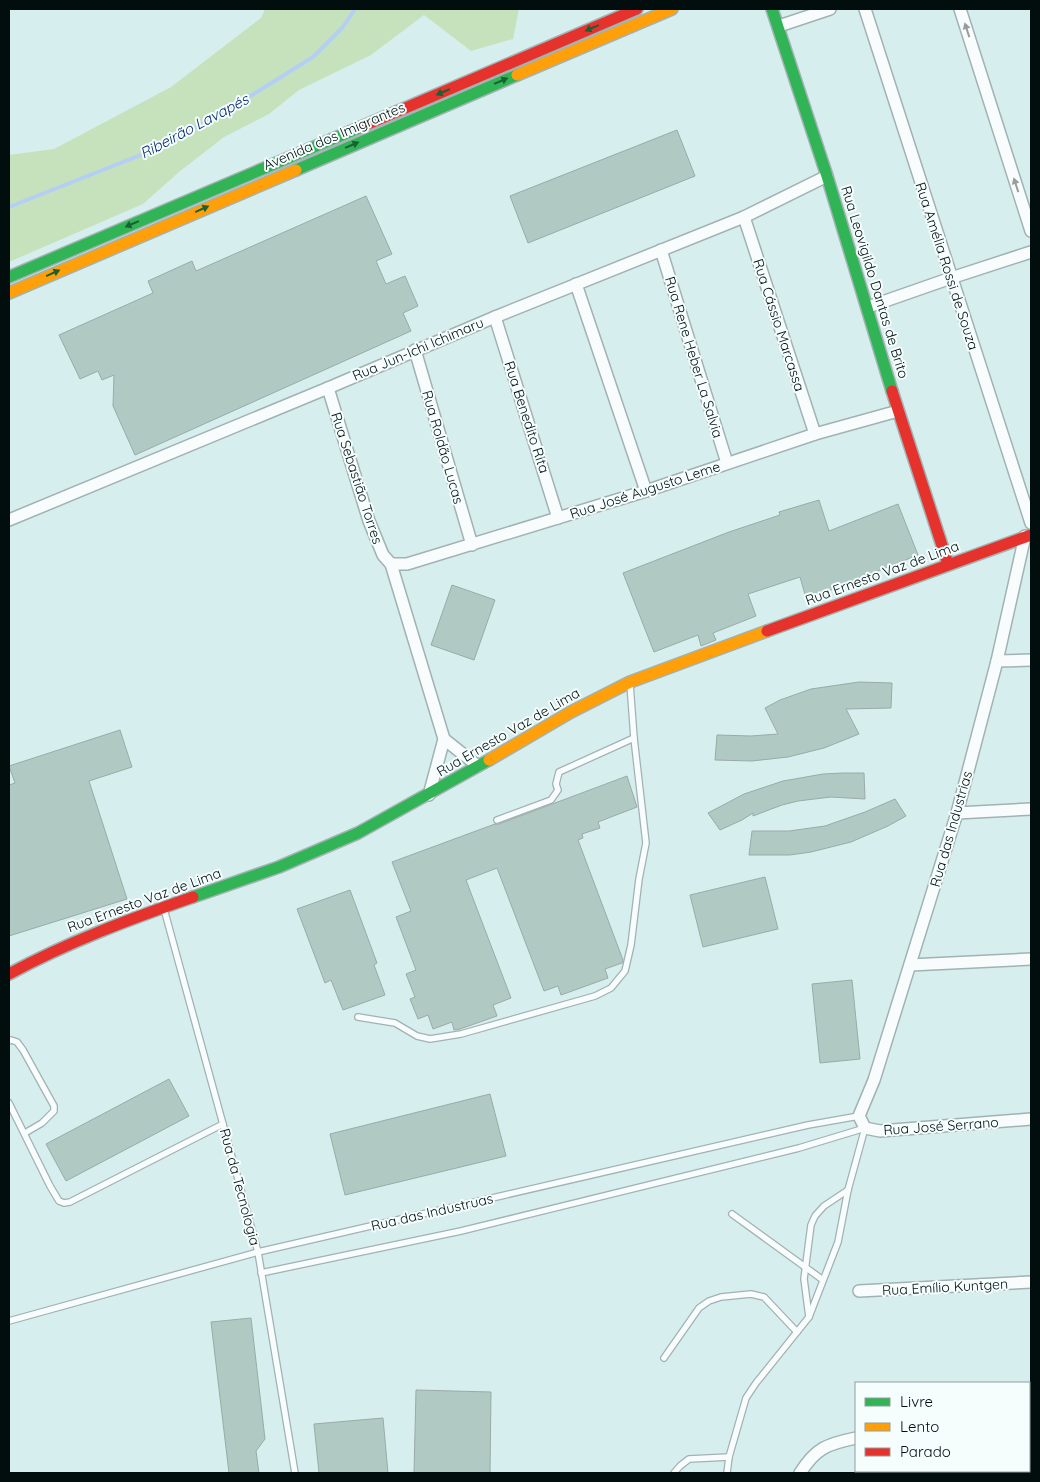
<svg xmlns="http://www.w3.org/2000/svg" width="1040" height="1482" viewBox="0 0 1040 1482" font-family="Quicksand,sans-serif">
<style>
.green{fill:#c6e2bd}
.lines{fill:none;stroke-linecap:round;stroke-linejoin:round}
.stream{stroke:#b4cef4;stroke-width:4}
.building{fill:#b0cac3;stroke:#9aaaa7}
.lane-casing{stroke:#a1b2b2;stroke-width:8}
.street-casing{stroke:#a1b2b2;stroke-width:14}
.fast-casing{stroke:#a1b2b2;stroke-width:14}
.slow-casing{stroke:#a1b2b2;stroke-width:14}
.jam-casing{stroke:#a1b2b2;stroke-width:14}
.lane{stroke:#f9fcfc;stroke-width:5.5}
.street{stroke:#f9fcfc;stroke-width:11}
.fast{stroke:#30b455;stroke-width:11}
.slow{stroke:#ff9f0a;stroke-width:11}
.jam{stroke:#e5322d;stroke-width:11}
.oneway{fill:#196132}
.oneway2{fill:#969d9d}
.labels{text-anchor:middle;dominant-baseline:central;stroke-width:4;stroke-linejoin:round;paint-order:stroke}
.street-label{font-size:14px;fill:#020e0e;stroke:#f5fdfd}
.water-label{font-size:15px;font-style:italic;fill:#082871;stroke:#f5fdfd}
</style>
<rect width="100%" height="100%" fill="#d7eeee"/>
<polygon class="green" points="265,9 519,9 513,39 471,51 424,15 371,55 299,90 269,114 224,137 179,172 143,204 9,262 9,155 54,149 171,87 261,18"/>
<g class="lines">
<polyline class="stream" points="9,207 161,147 257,92 313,57 343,27 355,9"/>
</g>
<g class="building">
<polygon points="677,130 695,176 528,243 510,196"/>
<polygon points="366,196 392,254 376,261 386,284 405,276 418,306 403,313 411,331 135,455 113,406 114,375 102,380 98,371 80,379 59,335 153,293 148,281 192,261 196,271"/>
<polygon points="819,500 829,531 898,504 918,555 845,584 846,585 806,598 800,577 748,594 756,616 713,633 716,640 701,646 698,635 654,652 623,573 729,532 780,515 779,512"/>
<polygon points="452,585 495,600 474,660 431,645"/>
<polygon points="859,682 892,683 891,708 846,709 859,734 824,748 788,757 752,761 715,760 717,735 751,736 778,734 765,708 780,700 811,689"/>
<polygon points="120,730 132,767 89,781 127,899 9,936 9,785 15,783 9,766"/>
<polygon points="843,773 864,773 865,799 831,797 798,801 782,805 753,816 753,813 742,820 720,830 708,813 744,794 783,781 823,774"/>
<polygon points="627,776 637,807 598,822 600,828 582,834 583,838 578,840 623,960 622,963 605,969 608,978 561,995 558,986 544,991 497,868 466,880 511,998 493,1005 497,1016 460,1029 454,1030 452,1022 433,1029 428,1015 418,1019 410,999 415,997 406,974 416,970 396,917 411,911 392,862 495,824 499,824"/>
<polygon points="895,799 906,816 888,826 851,842 811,852 790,855 749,855 752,831 789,831 825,826 865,812"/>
<polygon points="765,877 778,929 703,947 690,895"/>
<polygon points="350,890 377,963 374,965 385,995 343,1010 331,980 325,983 297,909"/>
<polygon points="852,980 860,1059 820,1063 812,984"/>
<polygon points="169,1079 189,1116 66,1181 46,1144"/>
<polygon points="490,1094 506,1156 345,1195 330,1134"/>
<polygon points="251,1318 265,1439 256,1451 259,1473 229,1473 211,1322"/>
<polygon points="416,1390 491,1392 490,1473 414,1473"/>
<polygon points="383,1418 388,1473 319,1473 314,1424"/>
</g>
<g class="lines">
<g class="lane-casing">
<g id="lane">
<polyline points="497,820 551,800 558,790 556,784 559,772 634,738"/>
<polyline points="164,909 258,1252 295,1473"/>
<polyline points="358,1017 395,1023 417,1036 430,1039 461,1034 595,996 611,988 625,971 631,945 639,879 646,843 634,738 630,684"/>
<polyline points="9,1041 11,1040 17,1042 23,1050 54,1106 54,1111 42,1123 25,1133"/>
<polyline points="9,1103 50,1186 59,1201 64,1203 70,1202 223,1124"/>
<polyline points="732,1214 823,1280"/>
<polyline points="261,1273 461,1231 799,1148 865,1128"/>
<polyline points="809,1317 804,1279 811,1225 815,1216 824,1206 848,1190"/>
<polyline points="9,1321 258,1252 808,1125 859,1116"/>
<polyline points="664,1358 699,1308 709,1301 721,1297 751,1294 764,1297 797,1332"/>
<polyline points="674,1473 680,1466 689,1459 729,1457"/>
<polyline points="727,1473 729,1457 746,1398 756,1383 809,1317 838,1242 848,1190 865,1128"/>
</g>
</g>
<g class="street-casing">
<g id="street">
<polyline points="865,9 1031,523"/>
<polyline points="960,9 1031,231"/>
<polyline points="779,26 830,9"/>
<polyline points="744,217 815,434"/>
<polyline points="661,250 727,463"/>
<polyline points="576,284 646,491"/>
<polyline points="868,307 951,278 1031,252"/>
<polyline points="495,317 558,518"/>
<polyline points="415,350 472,545"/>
<polyline points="328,388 369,521 383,555 391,564 444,739 429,795"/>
<polyline points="9,520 328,388 495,317 744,217 827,176"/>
<polyline points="1025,536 997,661 957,813 874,1080 859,1116 865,1128 880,1131 1031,1119"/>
<polyline points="391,564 407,564 646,491 815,434 898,411"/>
<polyline points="997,661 1031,660"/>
<polyline points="444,739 478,766"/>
<polyline points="957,813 1031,809"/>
<polyline points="910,965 1031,959"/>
<polyline points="859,1291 1031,1282"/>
<polyline points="1029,1425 1031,1425"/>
<path d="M800 1473C816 1448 827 1444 856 1438"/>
</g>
</g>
<g class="fast-casing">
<g id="fast">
<polyline points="772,9 827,176 892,391"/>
<polyline points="296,170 517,75"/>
<polyline points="9,277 361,127"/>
<polyline points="193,897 279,867 358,833 489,760"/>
</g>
</g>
<g class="slow-casing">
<g id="slow">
<polyline points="517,75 672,9"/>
<polyline points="9,293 296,170"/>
<polyline points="489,760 571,712 630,682 767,631"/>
</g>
</g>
<g class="jam-casing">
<g id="jam">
<polyline points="361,127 637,9"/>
<polyline points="892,391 948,564"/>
<polyline points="767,631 1031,535"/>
<path d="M9 974C68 942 130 919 193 897"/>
</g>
</g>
<use href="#lane" class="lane"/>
<use href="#street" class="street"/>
<use href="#fast" class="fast"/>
<use href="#slow" class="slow"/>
<use href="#jam" class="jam"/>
</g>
<defs><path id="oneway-solid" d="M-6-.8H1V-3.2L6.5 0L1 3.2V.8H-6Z" transform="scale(1.25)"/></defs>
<g class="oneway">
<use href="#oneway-solid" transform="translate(592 28) rotate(157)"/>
<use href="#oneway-solid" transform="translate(501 81) rotate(-23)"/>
<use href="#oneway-solid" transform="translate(443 92) rotate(157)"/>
<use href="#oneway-solid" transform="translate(352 145) rotate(-23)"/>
<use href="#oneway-solid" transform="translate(202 209) rotate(-24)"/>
<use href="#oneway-solid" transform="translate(132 224) rotate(157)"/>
<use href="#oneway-solid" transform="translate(53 273) rotate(-24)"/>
</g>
<g class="oneway2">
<use href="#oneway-solid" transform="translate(967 30) rotate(-108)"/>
<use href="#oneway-solid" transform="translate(1016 185) rotate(-108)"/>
</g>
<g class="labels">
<g class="street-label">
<text transform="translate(334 136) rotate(-23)">Avenida dos Imigrantes</text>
<text transform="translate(947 266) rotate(72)">Rua Amélia Rossi de Souza</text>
<text transform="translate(875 282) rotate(73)">Rua Leovigildo Dantas de Brito</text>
<text transform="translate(779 325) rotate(72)">Rua Cássio Marcassa</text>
<text transform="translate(418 349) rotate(-23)">Rua Jun-Ichi Ichimaru</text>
<text transform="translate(694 357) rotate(73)">Rua Rene Heber La Salvia</text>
<text transform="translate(527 417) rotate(72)">Rua Benedito Rita</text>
<text transform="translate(443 447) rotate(74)">Rua Roldão Lucas</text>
<text transform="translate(357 478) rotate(72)">Rua Sebastião Torres</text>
<text transform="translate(645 490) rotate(-18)">Rua José Augusto Leme</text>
<text transform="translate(882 573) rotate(-20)">Rua Ernesto Vaz de Lima</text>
<text transform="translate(508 732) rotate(-30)">Rua Ernesto Vaz de Lima</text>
<text transform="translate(951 829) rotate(-74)">Rua das Industrias</text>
<text transform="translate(144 900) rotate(-20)">Rua Ernesto Vaz de Lima</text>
<text transform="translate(941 1126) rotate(-4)">Rua José Serrano</text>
<text transform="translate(240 1187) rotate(75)">Rua da Tecnologia</text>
<text transform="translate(432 1212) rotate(-13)">Rua das Industruas</text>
<text transform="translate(945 1287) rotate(-3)">Rua Emílio Kuntgen</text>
</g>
<g class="water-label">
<text transform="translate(194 126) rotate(-28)">Ribeirão Lavapés</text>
</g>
</g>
<rect width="1040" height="1482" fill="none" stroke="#020e0e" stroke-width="20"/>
<rect x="855" y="1382" width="175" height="90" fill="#f5fdfd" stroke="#949d9d"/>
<rect x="865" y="1398" width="25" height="8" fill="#30b455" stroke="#949d9d"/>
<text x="900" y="1407" font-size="15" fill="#020e0e">Livre</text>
<rect x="865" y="1423" width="25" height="8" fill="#ff9f0a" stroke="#949d9d"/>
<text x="900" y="1432" font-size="15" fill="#020e0e">Lento</text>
<rect x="865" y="1448" width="25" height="8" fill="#e5322d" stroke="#949d9d"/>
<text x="900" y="1457" font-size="15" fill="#020e0e">Parado</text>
</svg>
